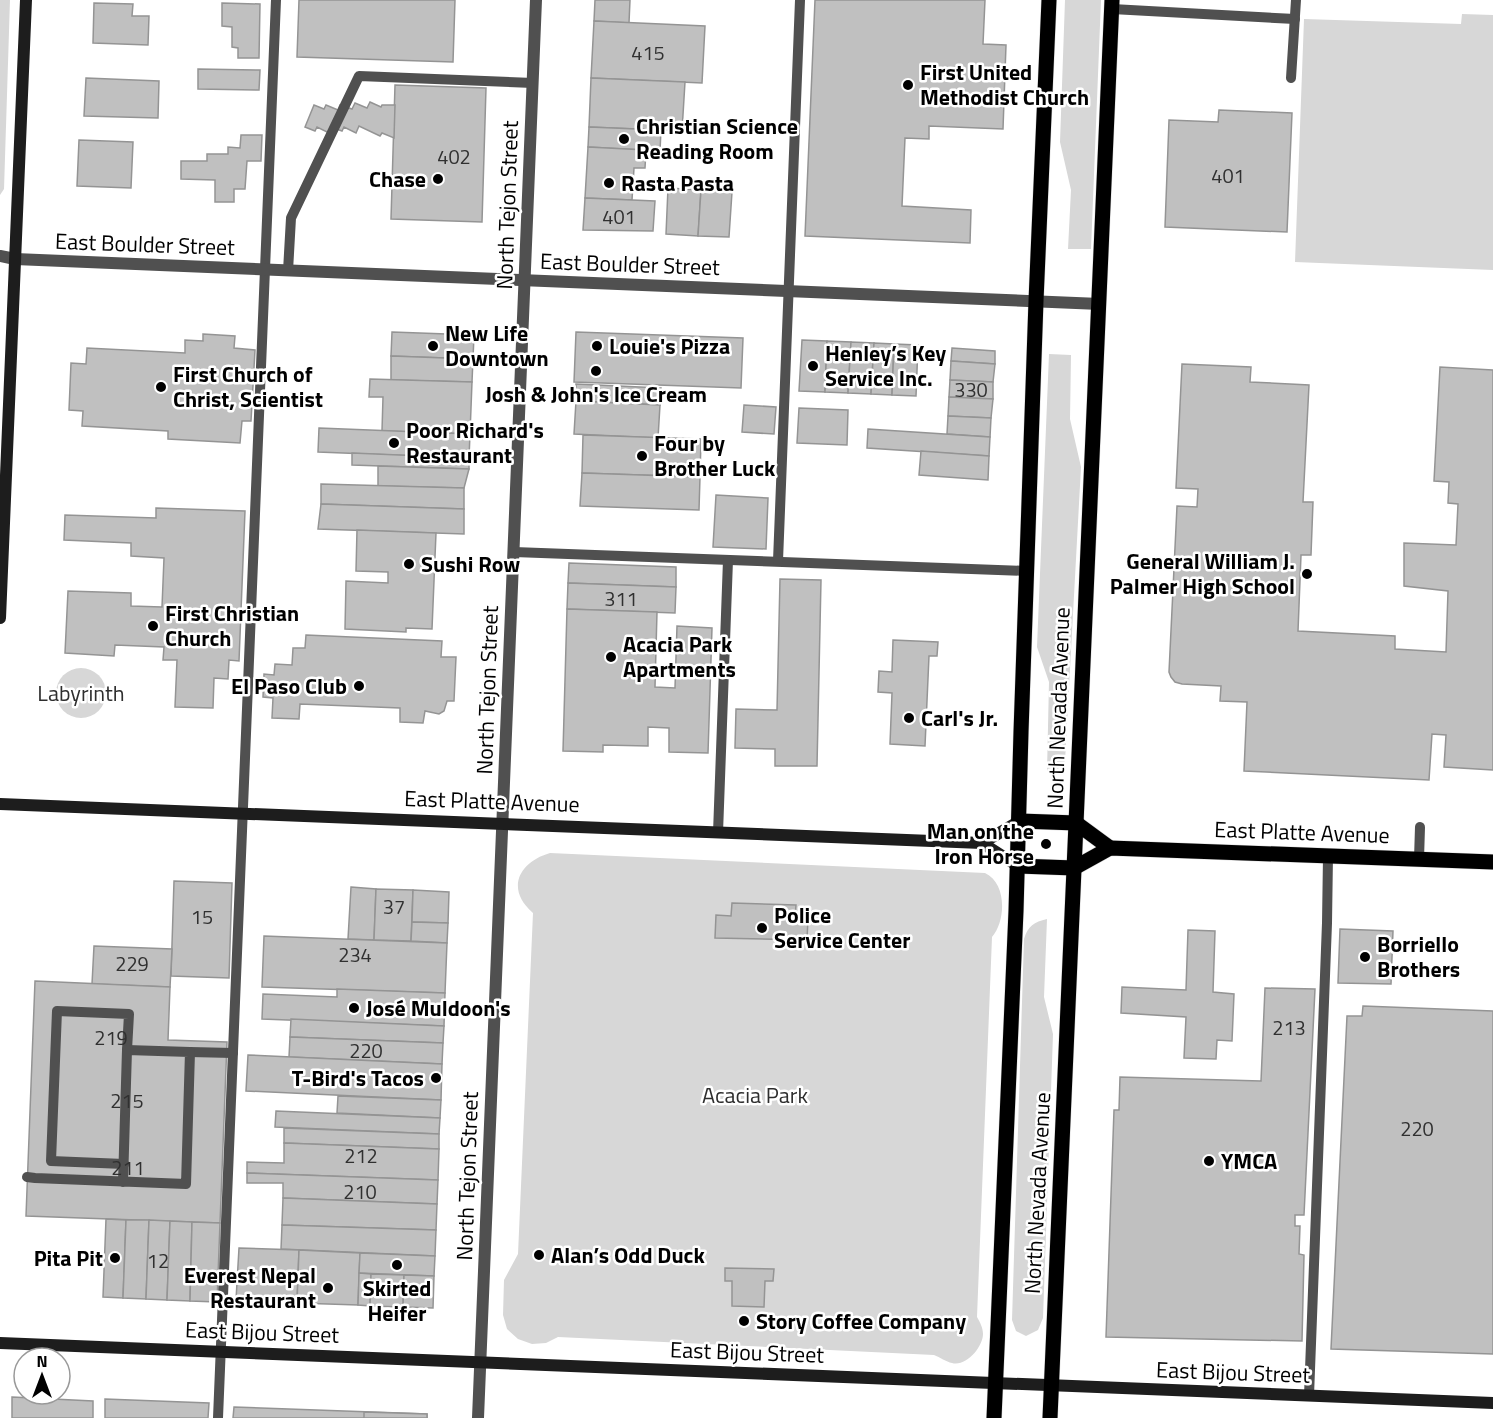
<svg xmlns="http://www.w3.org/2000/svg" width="1493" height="1418" viewBox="0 0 1493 1418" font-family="'Titillium Web',sans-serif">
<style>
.green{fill:#d7d7d7}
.building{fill:#c0c0c0;stroke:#949494;stroke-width:1.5}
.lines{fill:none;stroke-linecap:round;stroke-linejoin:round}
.primary-casing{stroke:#dbdbdb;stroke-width:16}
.service{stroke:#505050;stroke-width:10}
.minor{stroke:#505050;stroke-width:12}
.tertiary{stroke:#505050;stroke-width:12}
.secondary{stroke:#1d1d1d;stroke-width:12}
.primary{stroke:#000;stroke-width:15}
.poi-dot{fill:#000;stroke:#fff;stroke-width:2}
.labels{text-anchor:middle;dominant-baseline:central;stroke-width:5;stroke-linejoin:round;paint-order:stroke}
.number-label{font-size:20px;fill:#303030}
.poi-label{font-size:22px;font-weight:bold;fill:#000;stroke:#fff;text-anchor:start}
.street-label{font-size:22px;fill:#000;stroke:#fff}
.park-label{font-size:22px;fill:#2e2e2e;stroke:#fff}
</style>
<rect width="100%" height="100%" fill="#fff"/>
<g class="green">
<polygon points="0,0 10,0 4,189 0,195"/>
<polygon points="1065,0 1101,0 1091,249 1068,249 1071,190 1060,142"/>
<polygon points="1462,14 1493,15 1493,270 1295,262 1304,19 1461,24"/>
<polygon points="1049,354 1071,355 1070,419 1081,467 1065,761 1058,769 1047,771 1049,682 1037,647"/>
<circle cx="81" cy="693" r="25"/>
<path d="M550 853 985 873C1007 883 1006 921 992 937L977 1317C980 1322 983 1328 983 1334 983 1347 966 1367 952 1363 946 1362 940 1357 934 1355L558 1337 546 1343 532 1344 518 1339 507 1329 503 1315 504 1280 518 1254 533 913C505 889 519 862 550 853Z"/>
<path d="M1047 919 1044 997 1053 1034 1043 1318 1038 1330 1026 1336 1016 1331 1012 1320 1024 939C1028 926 1034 922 1047 919Z"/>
</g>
<g class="building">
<polygon points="299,0 455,0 453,62 297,57"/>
<polygon points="595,0 630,0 629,23 594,21"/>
<polygon points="815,0 985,0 983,44 1006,45 1003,129 929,126 929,139 905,138 902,206 971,210 970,243 805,236"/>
<polygon points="94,3 133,4 132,16 149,16 148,45 93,43"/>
<polygon points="222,3 260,4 259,58 238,58 238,48 232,47 232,27 222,26"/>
<polygon points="594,21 705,26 702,83 591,78"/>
<polygon points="198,69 260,70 259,90 198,89"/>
<polygon points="86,78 159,81 158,118 84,116"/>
<polygon points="591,78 685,82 682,131 589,127"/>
<polygon points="395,85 486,88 482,222 391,219"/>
<polygon points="370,102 381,107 382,105 395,105 394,138 382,133 380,136 359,126 356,133 344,127 342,131 331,127 329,133 317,127 315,131 305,127 314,105 324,109 326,105 338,110 340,105 352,109 355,103 367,108"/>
<polygon points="1219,110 1292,113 1287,232 1165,227 1169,120 1218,122"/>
<polygon points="589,127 661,130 660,151 588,147"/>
<polygon points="241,135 262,135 261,161 247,161 245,189 234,189 234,202 215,202 215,180 181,179 181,161 207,161 207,154 228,154 228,147 240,148"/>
<polygon points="79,140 133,142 131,188 77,186"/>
<polygon points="588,147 646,150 645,168 634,168 632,200 585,198"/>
<polygon points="668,188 701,190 698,236 666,234"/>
<polygon points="701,190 732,192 729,237 698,236"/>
<polygon points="585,198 655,201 653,231 583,230"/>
<polygon points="392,332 474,335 473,359 391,356"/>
<polygon points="576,332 743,338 741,388 574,382"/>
<polygon points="203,334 235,336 234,348 255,350 251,421 242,421 240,443 168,439 168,431 82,426 83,411 69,410 71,363 86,364 87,348 185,353 185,340 203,341"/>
<polygon points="802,340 827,341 825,392 799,391"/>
<polygon points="827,341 851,342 848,393 825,392"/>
<polygon points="851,342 874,343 871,394 848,393"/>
<polygon points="874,343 894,344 892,395 871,394"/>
<polygon points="894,344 918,345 916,396 892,395"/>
<polygon points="952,348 995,351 995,364 951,361"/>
<polygon points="391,356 473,359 472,382 391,380"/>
<polygon points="951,361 995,364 993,382 950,380"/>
<polygon points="1182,364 1251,367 1250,382 1309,385 1303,502 1313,502 1311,555 1301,555 1298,631 1395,636 1395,649 1446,652 1448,591 1404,586 1404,543 1456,545 1458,504 1448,503 1449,482 1434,481 1440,367 1493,370 1493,770 1444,767 1446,735 1432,734 1429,780 1244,771 1247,702 1220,701 1221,686 1182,684 1175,682 1171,677 1169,672 1177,506 1197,507 1198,489 1176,488"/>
<polygon points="370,379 472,382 470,434 382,431 383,397 369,397"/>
<polygon points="950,380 993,382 993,399 949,397"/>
<polygon points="576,384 661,388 660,405 576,401"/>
<polygon points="949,397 993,399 991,418 948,416"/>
<polygon points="576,401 660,405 658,438 574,434"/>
<polygon points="744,405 776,407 774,434 742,432"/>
<polygon points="799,408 848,410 847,445 797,443"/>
<polygon points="948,416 991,418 990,437 947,434"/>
<polygon points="319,428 470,434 469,458 318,452"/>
<polygon points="868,429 990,437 989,456 867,448"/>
<polygon points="583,435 701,439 700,477 582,473"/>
<polygon points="921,451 989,456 988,480 919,475"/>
<polygon points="352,453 469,458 469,469 352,465"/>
<polygon points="378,466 469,469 464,488 378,486"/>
<polygon points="582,473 700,477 699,510 580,506"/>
<polygon points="321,484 464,488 464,509 321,504"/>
<polygon points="716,495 768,498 766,549 713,547"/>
<polygon points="321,504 464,509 464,534 318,529"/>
<polygon points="156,508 245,511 239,661 229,660 228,679 214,678 213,708 175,707 177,660 163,660 164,647 115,645 114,656 65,653 68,591 131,593 131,606 162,607 164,558 131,556 131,543 64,540 65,515 156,518"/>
<polygon points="357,530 436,533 432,629 406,628 406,632 345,629 346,581 388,583 388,572 356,571"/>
<polygon points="569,563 676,567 676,587 568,583"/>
<polygon points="780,579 821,580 817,766 775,766 775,749 735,748 736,709 777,710"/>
<polygon points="568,583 676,587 675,613 567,609"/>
<polygon points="567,609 657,612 655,687 675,688 677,626 712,628 708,753 669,752 669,728 648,727 648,746 603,745 603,752 563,751"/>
<polygon points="306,635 442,641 441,657 456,657 454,701 447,701 444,711 439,714 425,711 423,723 400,722 400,708 300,704 299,719 272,718 273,698 263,697 264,674 274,675 275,664 292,665 293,648 305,648"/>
<polygon points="893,640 938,642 937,656 929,656 925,746 890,744 892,693 878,692 879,671 892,672"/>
<polygon points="174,881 232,883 229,978 171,976"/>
<polygon points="351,887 376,889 374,940 348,939"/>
<polygon points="376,889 413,890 411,941 374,940"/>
<polygon points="413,890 449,892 448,923 412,922"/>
<polygon points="732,903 796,905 795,918 808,918 807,940 715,938 716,915 731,916"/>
<polygon points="412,922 448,923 447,943 411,941"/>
<polygon points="1340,929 1393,931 1391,984 1338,983"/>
<polygon points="1188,930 1215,931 1213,992 1234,994 1232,1041 1217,1040 1216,1059 1184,1058 1186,1017 1121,1013 1122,987 1186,990"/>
<polygon points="264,936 447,943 445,993 262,987"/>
<polygon points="94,946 172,949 170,987 92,984"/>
<polygon points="35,981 170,987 168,1040 227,1042 220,1223 26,1216"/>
<polygon points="1265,988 1315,989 1304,1215 1295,1215 1295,1226 1300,1226 1299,1254 1304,1255 1302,1341 1106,1337 1114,1110 1119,1110 1120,1077 1261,1081"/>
<polygon points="337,989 445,993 444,1026 262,1019 263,994 337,997"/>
<polygon points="1363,1006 1493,1011 1493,1354 1331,1349 1347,1016 1362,1016"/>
<polygon points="291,1019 444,1026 443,1043 290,1037"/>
<polygon points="290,1037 443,1043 442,1064 289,1057"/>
<polygon points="248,1055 442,1064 441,1100 246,1091"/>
<polygon points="338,1096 441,1100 440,1118 337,1113"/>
<polygon points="276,1111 440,1118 439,1134 275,1127"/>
<polygon points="284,1128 439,1134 439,1149 284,1143"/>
<polygon points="284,1143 439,1149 438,1180 247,1173 247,1162 284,1163"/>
<polygon points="247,1173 438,1180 437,1204 283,1198 283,1183 247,1183"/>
<polygon points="283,1198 437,1204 436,1230 282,1225"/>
<polygon points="106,1219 126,1220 123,1298 103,1297"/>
<polygon points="126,1220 149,1220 146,1299 123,1298"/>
<polygon points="149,1220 170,1221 167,1300 146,1299"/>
<polygon points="170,1221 192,1222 190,1301 167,1300"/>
<polygon points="192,1222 220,1223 217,1302 190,1301"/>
<polygon points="282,1225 436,1230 435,1256 281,1249"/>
<polygon points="239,1248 299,1250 297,1303 236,1300"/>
<polygon points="299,1250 360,1253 358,1305 297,1303"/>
<polygon points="360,1253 435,1256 434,1276 359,1273"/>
<polygon points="725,1268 774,1269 773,1281 765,1281 764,1307 732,1306 732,1281 725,1281"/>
<polygon points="359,1273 371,1274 370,1306 358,1305"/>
<polygon points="371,1274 404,1275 403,1307 370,1306"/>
<polygon points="404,1275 434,1276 433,1308 403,1307"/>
<polygon points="12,1397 93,1401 93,1418 12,1418"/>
<polygon points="105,1399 209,1403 208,1418 105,1418"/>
<polygon points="234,1407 427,1414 427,1418 233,1418"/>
<polygon points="364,1412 427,1414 427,1418 364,1418"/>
</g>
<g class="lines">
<g class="primary-casing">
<g id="primary">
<polyline points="1020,821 1076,823 1110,848"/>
<polyline points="1018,866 1074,868 1110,848 1493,862"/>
<polyline points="994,1418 1016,911 1021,732 1036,301 1049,0"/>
<polyline points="1050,1418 1112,0"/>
</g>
</g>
<g class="service">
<polyline points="1112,9 1295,19"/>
<polyline points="1291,78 1296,0"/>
<polyline points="288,271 291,218 359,76 533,83"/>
<polyline points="514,552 1027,571"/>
<polyline points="778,561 800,0"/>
<polyline points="718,833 728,560"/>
<polyline points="1419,859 1420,827"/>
<polyline points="190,1052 233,1053"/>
<polyline points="124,1164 51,1161 57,1011 129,1014 127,1050"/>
<polyline points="27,1177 35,1178 186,1184 190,1052 127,1050 123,1182"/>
<polyline points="1309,1396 1327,923 1328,856"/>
<polyline points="218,1418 276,0"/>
</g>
<polyline class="minor" points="0,256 15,259"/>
<g class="tertiary">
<polyline points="15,259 1100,304"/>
<polyline points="478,1418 536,0"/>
</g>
<g class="secondary">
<polyline points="0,618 26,0"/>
<polyline points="0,804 982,843 1018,866"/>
<polyline points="982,843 1020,821"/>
<polyline points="0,1343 1493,1403"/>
</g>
<use href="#primary" class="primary"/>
</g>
<g class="poi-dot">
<circle cx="908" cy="85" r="6"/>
<circle cx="624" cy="139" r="6"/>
<circle cx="438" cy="179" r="6"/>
<circle cx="609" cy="183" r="6"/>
<circle cx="433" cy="346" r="6"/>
<circle cx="597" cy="346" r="6"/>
<circle cx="813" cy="366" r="6"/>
<circle cx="596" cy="371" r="6"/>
<circle cx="161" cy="387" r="6"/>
<circle cx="394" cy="443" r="6"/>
<circle cx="642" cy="456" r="6"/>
<circle cx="409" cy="564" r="6"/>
<circle cx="1307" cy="574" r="6"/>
<circle cx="153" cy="626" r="6"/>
<circle cx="611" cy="657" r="6"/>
<circle cx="359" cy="686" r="6"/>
<circle cx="909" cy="718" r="6"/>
<circle cx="1046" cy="844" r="6"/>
<circle cx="762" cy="928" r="6"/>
<circle cx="1365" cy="957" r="6"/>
<circle cx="354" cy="1008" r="6"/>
<circle cx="436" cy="1078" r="6"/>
<circle cx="1209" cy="1161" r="6"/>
<circle cx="539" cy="1255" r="6"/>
<circle cx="115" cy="1258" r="6"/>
<circle cx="397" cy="1265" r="6"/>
<circle cx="328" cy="1288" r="6"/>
<circle cx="744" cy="1321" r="6"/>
</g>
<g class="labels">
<g class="number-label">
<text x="648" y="52">415</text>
<text x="454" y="156">402</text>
<text x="1228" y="175">401</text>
<text x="619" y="216">401</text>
<text x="971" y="389">330</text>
<text x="621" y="598">311</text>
<text x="394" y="906">37</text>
<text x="202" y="916">15</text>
<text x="355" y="954">234</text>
<text x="132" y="963">229</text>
<text x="1289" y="1027">213</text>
<text x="111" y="1037">219</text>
<text x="366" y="1050">220</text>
<text x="127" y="1100">215</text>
<text x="1417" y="1128">220</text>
<text x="361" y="1155">212</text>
<text x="128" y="1167">211</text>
<text x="360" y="1191">210</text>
<text x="158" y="1260">12</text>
</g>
<g class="poi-label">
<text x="920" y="72">First United<tspan x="920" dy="25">Methodist Church</tspan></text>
<text x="636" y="126">Christian Science<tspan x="636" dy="25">Reading Room</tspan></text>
<text x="426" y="179" text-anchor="end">Chase</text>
<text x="621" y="183">Rasta Pasta</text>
<text x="445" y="333">New Life<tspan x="445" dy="25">Downtown</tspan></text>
<text x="609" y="346">Louie's Pizza</text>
<text x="825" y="353">Henley’s Key<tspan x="825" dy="25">Service Inc.</tspan></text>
<text x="173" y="374">First Church of<tspan x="173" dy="25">Christ, Scientist</tspan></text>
<text x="596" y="394" text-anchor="middle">Josh &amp; John's Ice Cream</text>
<text x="406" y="430">Poor Richard's<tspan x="406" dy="25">Restaurant</tspan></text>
<text x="654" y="443">Four by<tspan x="654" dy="25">Brother Luck</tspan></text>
<text x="1295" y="561" text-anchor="end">General William J.<tspan x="1295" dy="25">Palmer High School</tspan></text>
<text x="421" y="564">Sushi Row</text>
<text x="165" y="613">First Christian<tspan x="165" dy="25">Church</tspan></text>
<text x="623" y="644">Acacia Park<tspan x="623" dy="25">Apartments</tspan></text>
<text x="347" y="686" text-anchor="end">El Paso Club</text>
<text x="921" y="718">Carl's Jr.</text>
<text x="1034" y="831" text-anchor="end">Man on the<tspan x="1034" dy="25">Iron Horse</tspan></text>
<text x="774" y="915">Police<tspan x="774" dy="25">Service Center</tspan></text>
<text x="1377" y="944">Borriello<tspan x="1377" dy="25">Brothers</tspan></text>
<text x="366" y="1008">José Muldoon's</text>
<text x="424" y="1078" text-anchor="end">T-Bird's Tacos</text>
<text x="1221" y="1161">YMCA</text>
<text x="551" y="1255">Alan’s Odd Duck</text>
<text x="103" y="1258" text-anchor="end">Pita Pit</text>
<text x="316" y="1275" text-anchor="end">Everest Nepal<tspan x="316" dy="25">Restaurant</tspan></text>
<text x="397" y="1288" text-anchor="middle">Skirted<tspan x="397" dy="25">Heifer</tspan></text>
<text x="756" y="1321">Story Coffee Company</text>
</g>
<g class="street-label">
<text transform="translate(507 205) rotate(-88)">North Tejon Street</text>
<text transform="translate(145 244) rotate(2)">East Boulder Street</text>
<text transform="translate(630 264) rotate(2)">East Boulder Street</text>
<text transform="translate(487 690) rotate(-88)">North Tejon Street</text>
<text transform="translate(1058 708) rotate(-88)">North Nevada Avenue</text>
<text transform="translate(492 801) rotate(2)">East Platte Avenue</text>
<text transform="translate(1302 832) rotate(2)">East Platte Avenue</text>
<text transform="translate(467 1176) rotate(-88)">North Tejon Street</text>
<text transform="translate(1037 1193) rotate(-87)">North Nevada Avenue</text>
<text transform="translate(262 1332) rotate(2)">East Bijou Street</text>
<text transform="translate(747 1352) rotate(2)">East Bijou Street</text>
<text transform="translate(1233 1372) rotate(2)">East Bijou Street</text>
</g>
<g class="park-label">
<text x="81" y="693">Labyrinth</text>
<text x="755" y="1095">Acacia Park</text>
</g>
</g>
<g transform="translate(42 1376)"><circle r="28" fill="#ffffff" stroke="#999999" stroke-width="1.5"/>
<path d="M0-4.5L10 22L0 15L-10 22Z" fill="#000000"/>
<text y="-9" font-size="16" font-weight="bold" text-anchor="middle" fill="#000000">N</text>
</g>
</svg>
